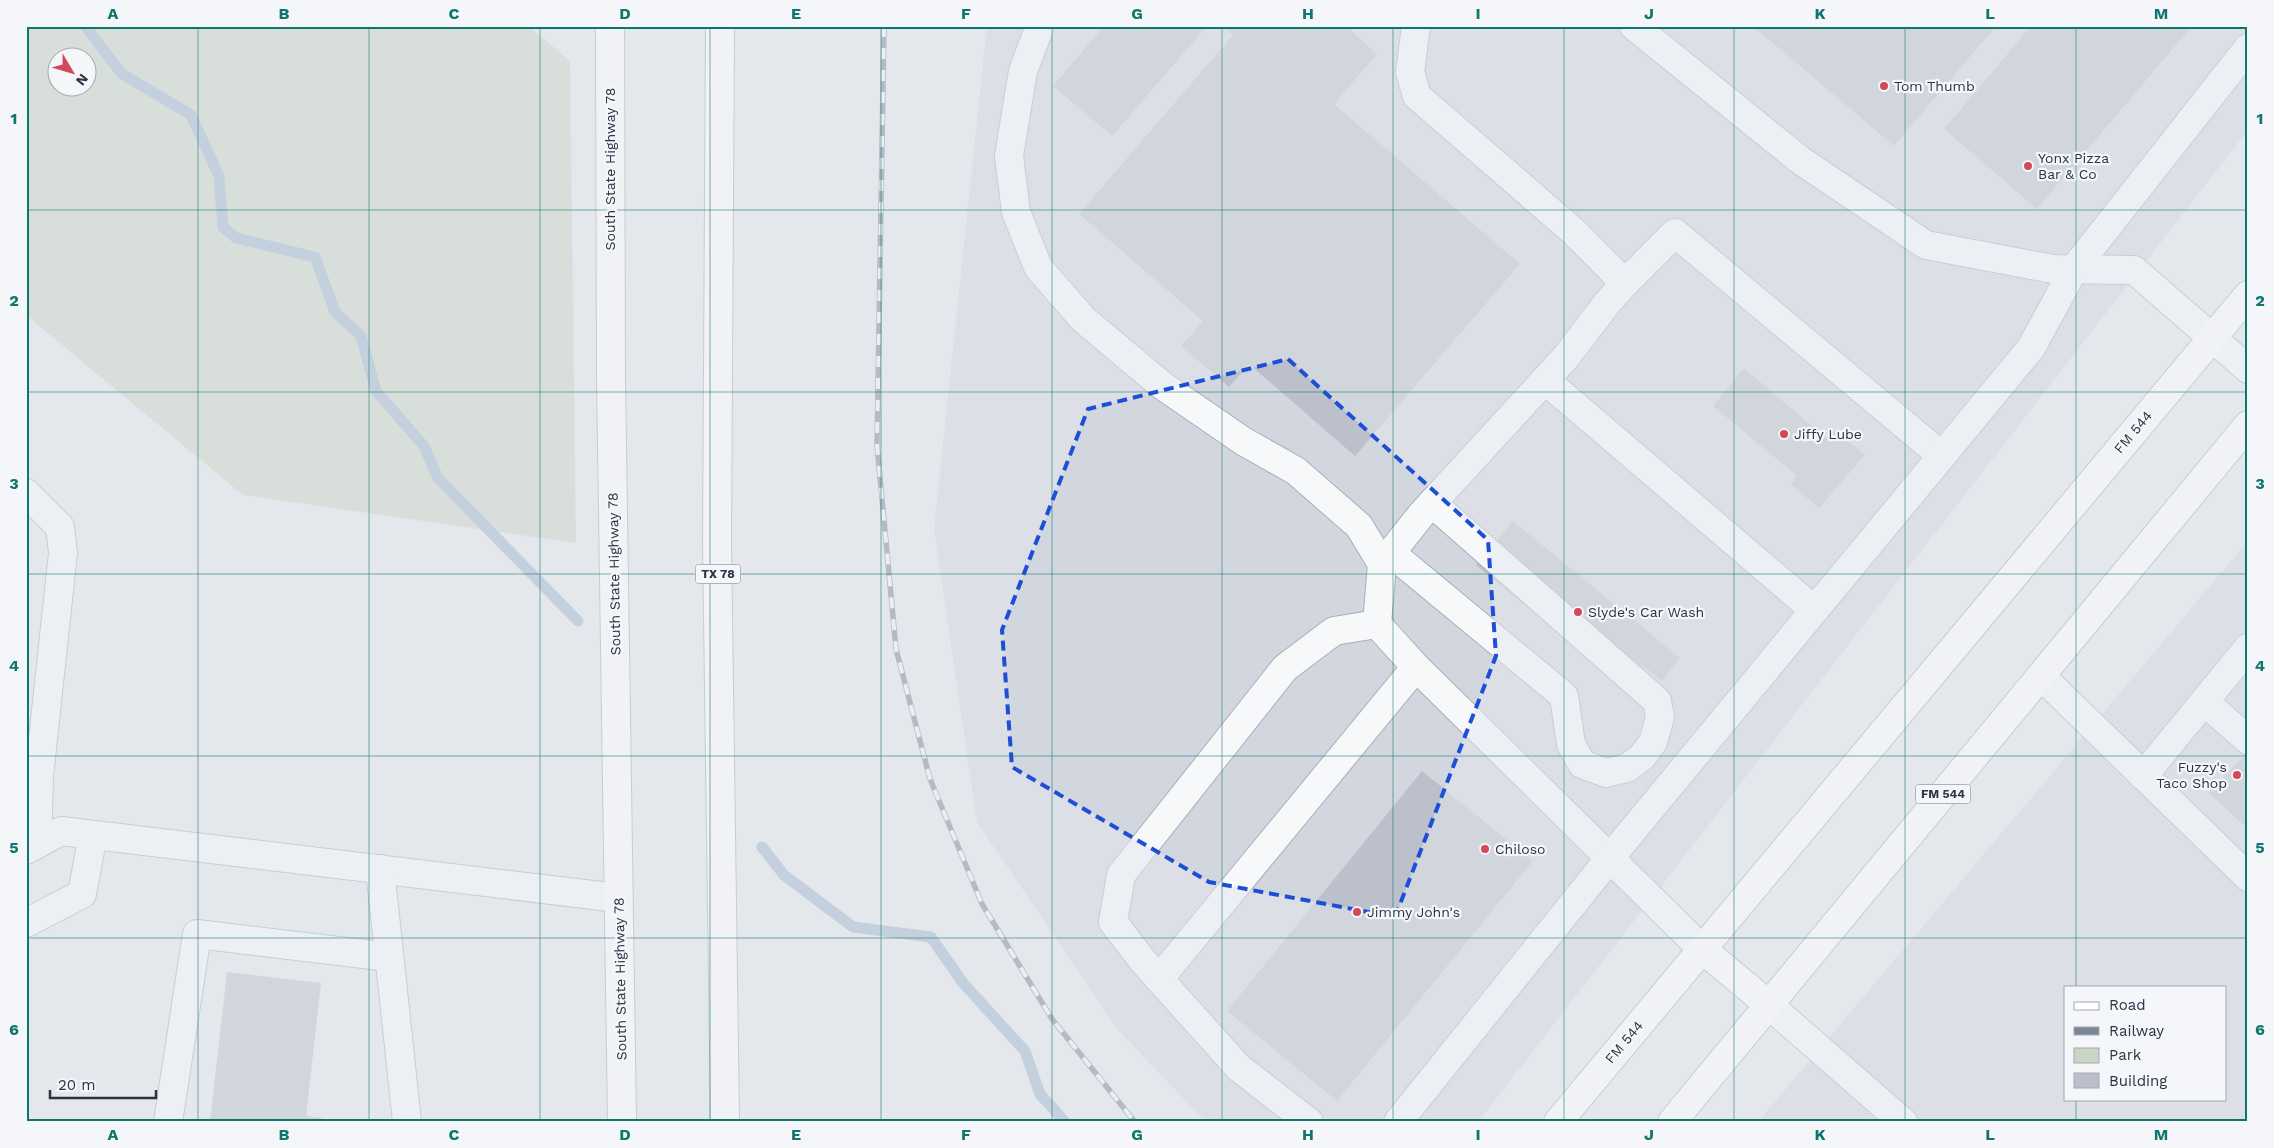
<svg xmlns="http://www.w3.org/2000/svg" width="2274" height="1148" viewBox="0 0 2274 1148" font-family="'Work Sans',sans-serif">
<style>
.built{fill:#d2d6de;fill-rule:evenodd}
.green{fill:#c9d6c5;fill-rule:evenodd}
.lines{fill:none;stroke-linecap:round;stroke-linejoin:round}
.stream{stroke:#9fb4cc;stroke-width:11}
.building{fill:#bbc0ca}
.minor-casing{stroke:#a9aeb7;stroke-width:30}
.major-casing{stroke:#a3abb8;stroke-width:30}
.minor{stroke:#f7f8fa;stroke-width:28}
.major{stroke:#fff;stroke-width:28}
.rail-casing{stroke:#7d8696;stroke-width:5.5}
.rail{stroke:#f4f6f9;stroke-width:4;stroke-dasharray:11;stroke-linecap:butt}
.marked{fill:none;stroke:#1d4ed8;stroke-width:4;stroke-dasharray:10 6;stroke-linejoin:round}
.grid{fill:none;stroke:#0f766e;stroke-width:1;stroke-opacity:0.55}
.poi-dot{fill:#d1495b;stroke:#f4f6f9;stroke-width:2}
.labels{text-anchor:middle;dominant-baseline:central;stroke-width:4.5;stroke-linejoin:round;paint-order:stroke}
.shield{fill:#f4f6f9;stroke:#676e7b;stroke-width:1}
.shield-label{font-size:12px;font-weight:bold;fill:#2b3445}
.poi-label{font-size:14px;fill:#2b3445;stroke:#f4f6f9;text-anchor:start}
.street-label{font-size:14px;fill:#2b3445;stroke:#f4f6f9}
.neatline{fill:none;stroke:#0f766e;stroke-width:2}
.grid-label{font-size:16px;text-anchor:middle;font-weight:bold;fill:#0f766e}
</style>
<rect width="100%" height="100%" fill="#e4e7ec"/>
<g class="built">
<polygon points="987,26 2248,26 2248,130 1478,1122 1206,1122 1118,1030 977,822 934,529"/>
<path d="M2248 541V1122H1758ZM2065 987H2225V1099H2065Z"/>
</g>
<path class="green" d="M26 26H529L570 61 576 543 243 495 26 315ZM58 58H88V88H58Z"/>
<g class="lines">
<g class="stream">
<polyline points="85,26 122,74 191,115 219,176 223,227 236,238 315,257 335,312 361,336 376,391 424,446 438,478 578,621"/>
<polyline points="762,847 784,875 853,927 931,937 963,983 1025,1051 1040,1094 1065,1122"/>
</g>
</g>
<g class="building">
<polygon points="1104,26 1207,26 1112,136 1053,86"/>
<polygon points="1224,26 1346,26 1377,54 1334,104 1520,264 1355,456 1249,364 1229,387 1181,346 1203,321 1079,214 1233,35"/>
<polygon points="1753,26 1996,26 1894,146"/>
<polygon points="2031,26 2192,26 2037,209 1944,129"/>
<polygon points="1744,368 1826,438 1834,430 1865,455 1819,508 1791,484 1797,476 1713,406"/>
<polygon points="1513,521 1680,658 1662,681 1642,665 1624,686 1476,565"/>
<polygon points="2245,755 2248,758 2248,829 2209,793"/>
<polygon points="1422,771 1533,861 1337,1101 1227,1011"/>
<polygon points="227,972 321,983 306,1116 322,1118 322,1122 210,1122"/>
</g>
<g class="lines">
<g class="minor-casing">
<g id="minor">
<polyline points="1040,26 1023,71 1009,156 1016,212 1038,267 1083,319 1163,386 1243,441 1296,471 1359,526 1382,564 1377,624 1416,667 1702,949"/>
<polyline points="1634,26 1800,160 1926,245 2053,269 2134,270 2248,369"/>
<polyline points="1625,283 1675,233 1942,456"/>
<polyline points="1545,380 1814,610"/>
<polyline points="26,493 60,527 63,553 39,776 37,844"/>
<polyline points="1391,553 1564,696 1571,744 1582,764 1606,773 1627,768 1642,757 1653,742 1660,717 1657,701 1432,503"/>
<polyline points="1382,564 1421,515 1566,357 1608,302 1625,283 1573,231 1417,96 1410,72 1416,26"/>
<polyline points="2041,676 2248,877"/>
<polyline points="2205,702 2248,740"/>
<polyline points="2143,776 2248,648"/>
<polyline points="26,850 61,831 618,898"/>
<polyline points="380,869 407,1122"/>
<polyline points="26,923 82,894 93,835"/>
<polyline points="1159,979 1416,667"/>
<polyline points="1769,1005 1903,1122"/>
<polyline points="168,1122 197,934 389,957"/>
<polyline points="1309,1122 1239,1068 1143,961 1113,922 1121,875 1285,668 1334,631 1377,624"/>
<polyline points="1398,1122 1609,859 2031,348 2074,269 2248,48"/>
</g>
</g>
<g class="major-casing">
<g id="major">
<polyline points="610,26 611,377 622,1122"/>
<polyline points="720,26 717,543 725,1122"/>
<polyline points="1702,949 1769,1005"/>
<polyline points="1558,1122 2248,295"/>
<polyline points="1672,1122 2248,425"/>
</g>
</g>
<use href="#minor" class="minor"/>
<use href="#major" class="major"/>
<g class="rail-casing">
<polyline id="rail" points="884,26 877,445 896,649 930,779 982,904 1052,1019 1135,1122"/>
</g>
<use href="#rail" class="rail"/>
</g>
<path d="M0 0H2274V1148H0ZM1288 359 1488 540 1496 656 1395 917 1209 882 1012 767 1002 630 1088 409Z" fill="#e4e7ec" fill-opacity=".55" fill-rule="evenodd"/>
<path class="marked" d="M1288 359 1488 540 1496 656 1395 917 1209 882 1012 767 1002 630 1088 409Z"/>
<path class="grid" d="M198 26V1122M369 26V1122M540 26V1122M710 26V1122M881 26V1122M1052 26V1122M1222 26V1122M1393 26V1122M1564 26V1122M1734 26V1122M1905 26V1122M2076 26V987M26 210H2248M26 392H2248M26 574H2248M26 756H2248M26 938H2248M2076 1099V1122"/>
<g class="poi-dot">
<circle cx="1884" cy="86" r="5"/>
<circle cx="2028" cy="166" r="5"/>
<circle cx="1784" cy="434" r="5"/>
<circle cx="1578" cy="612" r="5"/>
<circle cx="2237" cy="775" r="5"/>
<circle cx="1485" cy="849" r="5"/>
<circle cx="1357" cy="912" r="5"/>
</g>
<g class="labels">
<g class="shield">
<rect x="695.5" y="564.5" width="45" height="19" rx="4"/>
<rect x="1915.5" y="784.5" width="55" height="19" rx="4"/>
</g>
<g class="shield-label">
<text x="718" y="574">TX 78</text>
<text x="1943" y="794">FM 544</text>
</g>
<g class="poi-label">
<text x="1894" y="86">Tom Thumb</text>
<text x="2038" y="158">Yonx Pizza<tspan x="2038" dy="16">Bar &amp; Co</tspan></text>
<text x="1794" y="434">Jiffy Lube</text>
<text x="1588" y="612">Slyde's Car Wash</text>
<text x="2227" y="767" text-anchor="end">Fuzzy's<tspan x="2227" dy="16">Taco Shop</tspan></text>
<text x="1495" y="849">Chiloso</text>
<text x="1367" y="912">Jimmy John's</text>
</g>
<g class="street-label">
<text transform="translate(610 169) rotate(-90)">South State Highway 78</text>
<text transform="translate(2133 432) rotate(-50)">FM 544</text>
<text transform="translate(614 574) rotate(-91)">South State Highway 78</text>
<text transform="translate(620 979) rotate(-91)">South State Highway 78</text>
<text transform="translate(1624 1042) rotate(-50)">FM 544</text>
</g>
</g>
<rect width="2274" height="1148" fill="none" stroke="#f4f6f9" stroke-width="55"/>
<rect x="2064" y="986" width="162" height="115" fill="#f4f6f9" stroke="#a4a8b1"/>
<rect x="2074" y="1002" width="25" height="8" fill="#ffffff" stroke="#a4a8b1"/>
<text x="2109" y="1010" font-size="15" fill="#2b3445">Road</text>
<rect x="2074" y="1027" width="25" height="8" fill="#7d8696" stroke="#a4a8b1"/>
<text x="2109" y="1036" font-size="15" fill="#2b3445">Railway</text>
<rect x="2074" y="1048" width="25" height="15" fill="#c9d6c5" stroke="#a4a8b1"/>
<text x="2109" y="1060" font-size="15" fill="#2b3445">Park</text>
<rect x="2074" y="1073" width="25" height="15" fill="#bbc0ca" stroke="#a4a8b1"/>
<text x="2109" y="1086" font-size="15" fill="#2b3445">Building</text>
<g transform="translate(72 72) rotate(128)"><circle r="24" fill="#f4f6f9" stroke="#a4a8b1"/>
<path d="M0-4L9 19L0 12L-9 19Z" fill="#d1495b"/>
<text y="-8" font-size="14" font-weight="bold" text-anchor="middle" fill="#2b3445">N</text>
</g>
<path d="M50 1090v8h106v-8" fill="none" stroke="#2b3445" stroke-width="2.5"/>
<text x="58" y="1090" font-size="15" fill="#2b3445" stroke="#f4f6f9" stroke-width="4" paint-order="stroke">20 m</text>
<rect x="28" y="28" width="2218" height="1092" class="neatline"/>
<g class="grid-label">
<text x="113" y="19">A</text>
<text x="284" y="19">B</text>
<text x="454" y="19">C</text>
<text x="625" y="19">D</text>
<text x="796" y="19">E</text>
<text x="966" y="19">F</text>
<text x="1137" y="19">G</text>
<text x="1308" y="19">H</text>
<text x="1478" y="19">I</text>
<text x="1649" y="19">J</text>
<text x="1820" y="19">K</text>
<text x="1990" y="19">L</text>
<text x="2161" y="19">M</text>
<text x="14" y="124">1</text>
<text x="2260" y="124">1</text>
<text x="14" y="306">2</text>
<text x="2260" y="306">2</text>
<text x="14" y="489">3</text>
<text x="2260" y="489">3</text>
<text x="14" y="671">4</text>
<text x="2260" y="671">4</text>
<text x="14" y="853">5</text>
<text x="2260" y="853">5</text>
<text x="14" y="1035">6</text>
<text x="2260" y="1035">6</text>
<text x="113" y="1140">A</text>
<text x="284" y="1140">B</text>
<text x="454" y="1140">C</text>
<text x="625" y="1140">D</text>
<text x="796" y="1140">E</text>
<text x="966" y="1140">F</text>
<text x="1137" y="1140">G</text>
<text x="1308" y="1140">H</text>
<text x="1478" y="1140">I</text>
<text x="1649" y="1140">J</text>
<text x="1820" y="1140">K</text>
<text x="1990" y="1140">L</text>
<text x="2161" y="1140">M</text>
</g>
</svg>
